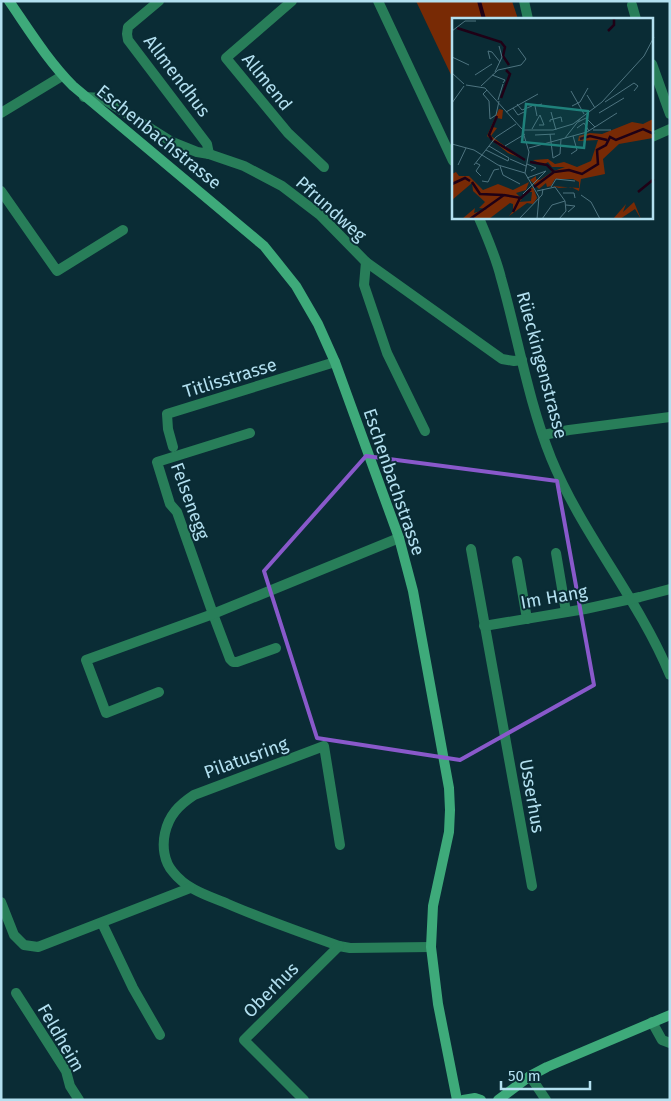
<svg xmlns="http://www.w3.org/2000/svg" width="671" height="1101" viewBox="0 0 671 1101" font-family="'Fira Sans',sans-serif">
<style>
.green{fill:#782a05}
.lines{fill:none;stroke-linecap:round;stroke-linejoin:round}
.stream{stroke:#1f0116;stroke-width:4}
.street{stroke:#287e59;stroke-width:10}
.secondary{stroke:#3eaa7a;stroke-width:10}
.marked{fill:none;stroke:#8959cb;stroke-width:4;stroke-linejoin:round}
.labels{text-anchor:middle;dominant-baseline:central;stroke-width:4;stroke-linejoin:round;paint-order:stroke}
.street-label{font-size:18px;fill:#b3e0f0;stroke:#0a2c35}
.inset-river{fill:none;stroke:#1f0116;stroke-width:2.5}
.inset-road{fill:none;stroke:#4e7480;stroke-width:1}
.view{fill:#1f817b;fill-opacity:0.15;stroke:#1f817b;stroke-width:2.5}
.inset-edge{fill:none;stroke:#b3e0f0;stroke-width:2.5}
</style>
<rect width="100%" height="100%" fill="#0a2c35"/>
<polygon class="green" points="416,1 512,1 518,19 453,19 453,79"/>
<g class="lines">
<polyline class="stream" points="479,1 484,19"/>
<g class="street">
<polyline points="159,1 128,27 127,34 128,40 207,144 209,154"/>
<polyline points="292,1 226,58 288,133 324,167"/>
<polyline points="378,1 453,161"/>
<polyline points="524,1 528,19"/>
<polyline points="632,5 636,19"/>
<polyline points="652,64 670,114"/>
<polyline points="84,97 102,98 172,142 197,152 209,154 244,166 282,186 320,215 366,262 502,359 514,361 522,360"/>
<polyline points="1,113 62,76"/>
<polyline points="652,137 670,129"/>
<polyline points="1,191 57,271 123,230"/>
<path d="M479 218C487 237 496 257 501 278 518 338 528 400 551 458 582 534 638 598 670 675"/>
<polyline points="366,262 364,285 387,353 425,431"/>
<polyline points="250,433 157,462 170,504 177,512 213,614 230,659 233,662 237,662 276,648"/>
<polyline points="543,435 569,430 670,417"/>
<polyline points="173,447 168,429 167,414 335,362"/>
<polyline points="471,549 532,886"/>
<polyline points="556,553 566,612"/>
<polyline points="517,561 527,619"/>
<polyline points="484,626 585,609 640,597 670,589"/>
<polyline points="159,692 106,713 86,660 213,614 399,538"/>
<path d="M340 845 324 746 194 795C179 805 169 815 165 833 162 846 164 862 173 872 187 890 209 896 228 904 265 920 302 933 339 946L350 948 431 947"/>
<polyline points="1,902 14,935 24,945 38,947 190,888"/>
<polyline points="102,923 133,988 160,1035"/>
<polyline points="16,993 66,1071 70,1086 79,1100"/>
<polyline points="652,1022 662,1040 670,1043"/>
<polyline points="530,1076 546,1100"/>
<polyline points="304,1100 244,1040 339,946"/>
</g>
<g class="secondary">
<path d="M9 1C29 30 48 61 73 86L264 246 296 286 318 324 335 362 399 538 413 591 449 788 450 810 449 832 433 906 431 947 438 1004 457 1100"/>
<polyline points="463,1100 475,1098 481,1100"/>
<polyline points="498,1100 530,1076 547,1067 670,1015"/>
</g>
</g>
<path class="marked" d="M366 456 557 481 594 685 460 760 317 738 264 571Z"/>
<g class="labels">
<g class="street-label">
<text transform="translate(177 76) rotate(53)">Allmendhus</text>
<text transform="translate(267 82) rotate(51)">Allmend</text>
<text transform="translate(159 137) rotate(39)">Eschenbachstrasse</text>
<text transform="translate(331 209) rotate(42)">Pfrundweg</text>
<text transform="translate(542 365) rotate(75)">Rüeckingenstrasse</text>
<text transform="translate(230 378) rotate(-17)">Titlisstrasse</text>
<text transform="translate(394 482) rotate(71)">Eschenbachstrasse</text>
<text transform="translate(190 501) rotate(70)">Felsenegg</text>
<text transform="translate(554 597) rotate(-10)">Im Hang</text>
<text transform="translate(246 758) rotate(-20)">Pilatusring</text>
<text transform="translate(532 796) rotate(80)">Usserhus</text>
<text transform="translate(271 990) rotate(-45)">Oberhus</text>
<text transform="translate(61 1038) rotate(60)">Feldheim</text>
</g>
</g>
<g transform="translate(452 18)">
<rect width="201" height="201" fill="#0a2c35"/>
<path d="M47 91 51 92 50 101 45 100 41 109 45 110 39 118 71 141 56 135 35 118ZM201 101V120L167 126 151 141 153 156 129 161 127 173 119 169 107 170 100 168 127 170V164L121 161H103L99 168 95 169 94 165 87 171 78 162 84 158V161L88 162 100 154 96 148 102 153 113 149H100L96 144 91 147 81 142 96 141 103 146 112 144 125 149 139 143 146 122 126 123 127 118 138 115 150 116 180 104 191 106ZM4 154 7 158H17L31 172 46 166 61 172 77 164 74 172 64 175 70 181 67 184 79 183 80 174H75L81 169 85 180 81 186 75 185 57 198 61 193V186L58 185 37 201H10L23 190 22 195 35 191 27 190 33 184 21 173 20 165 0 182V156ZM182 184 189 201 183 191 168 201H161L174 186 171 194Z" fill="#782a05"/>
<path class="inset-river" d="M5 10 49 24 53 29 51 38 57 47M156 13 162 7V0M49 80 58 56 54 52M128 121 138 118 155 122M40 122 37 117 45 98M42 123 73 142M78 144 95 147 102 154M20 164 28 176 51 177M0 166 13 160 18 163M82 169 102 154 117 152 130 156 146 146 145 132 154 127 158 119 164 122 191 111 202 116M186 174 202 161M61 194 68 180M18 201 52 177 69 180 79 171"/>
<path class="inset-road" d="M0 13 13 3H24M0 39 17 47M38 41 36 33 40 34 48 44M43 54 50 39 47 28M0 55 12 66M23 57 40 46M40 57 53 62 51 65M14 67 33 70 70 111M29 68 46 52 69 47 74 41 66 30M35 72 31 76 37 83 38 101 44 97 47 83M119 73 132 96M135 77 143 90M46 82 51 66M153 84 182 65 186 68 182 73M0 85 12 68M65 86 70 92 80 88M120 88 128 84 136 70M61 90 66 97 72 94M54 94 86 76M99 94 104 112M147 95 172 80M85 98 83 88 90 86M98 104V102L109 99 110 104M126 104 134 100 143 109M125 110 132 105 137 113M80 111 88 97 92 107H87M72 112H101L121 106 150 84 192 38 202 19M141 112H159M71 114 77 134 73 155 87 179 85 201M98 116 101 140 108 136 109 121M83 117 103 116M113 120 128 101M0 126 22 132 46 147 73 155M37 128 57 140M53 128 73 116M77 130 135 114 165 95M34 132 56 143 57 140M119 136 125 132 121 118M58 141 74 148M24 145 28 147 24 153 29 158M75 146 84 150 79 153M6 147 14 130M22 147 44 119 64 106M48 148 51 157 68 166M30 163 36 164 42 152 47 151M99 169 104 161 123 163M85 173 103 169 113 183M111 175H122L123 180M71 176 94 153 75 160M129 177 139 184 148 201M114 187 123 188 116 194M67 201 90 177 91 171M90 201 100 187 113 183 114 193 107 201"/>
<path class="view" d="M74 86 136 93 132 130 70 124Z"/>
<rect width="201" height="201" class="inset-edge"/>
</g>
<rect width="671" height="1101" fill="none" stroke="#b3e0f0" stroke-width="5"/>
<path d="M501 1081v8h89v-8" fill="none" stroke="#b3e0f0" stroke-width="2.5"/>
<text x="508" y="1081" font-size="15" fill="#b3e0f0" stroke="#0a2c35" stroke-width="4" paint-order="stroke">50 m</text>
</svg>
